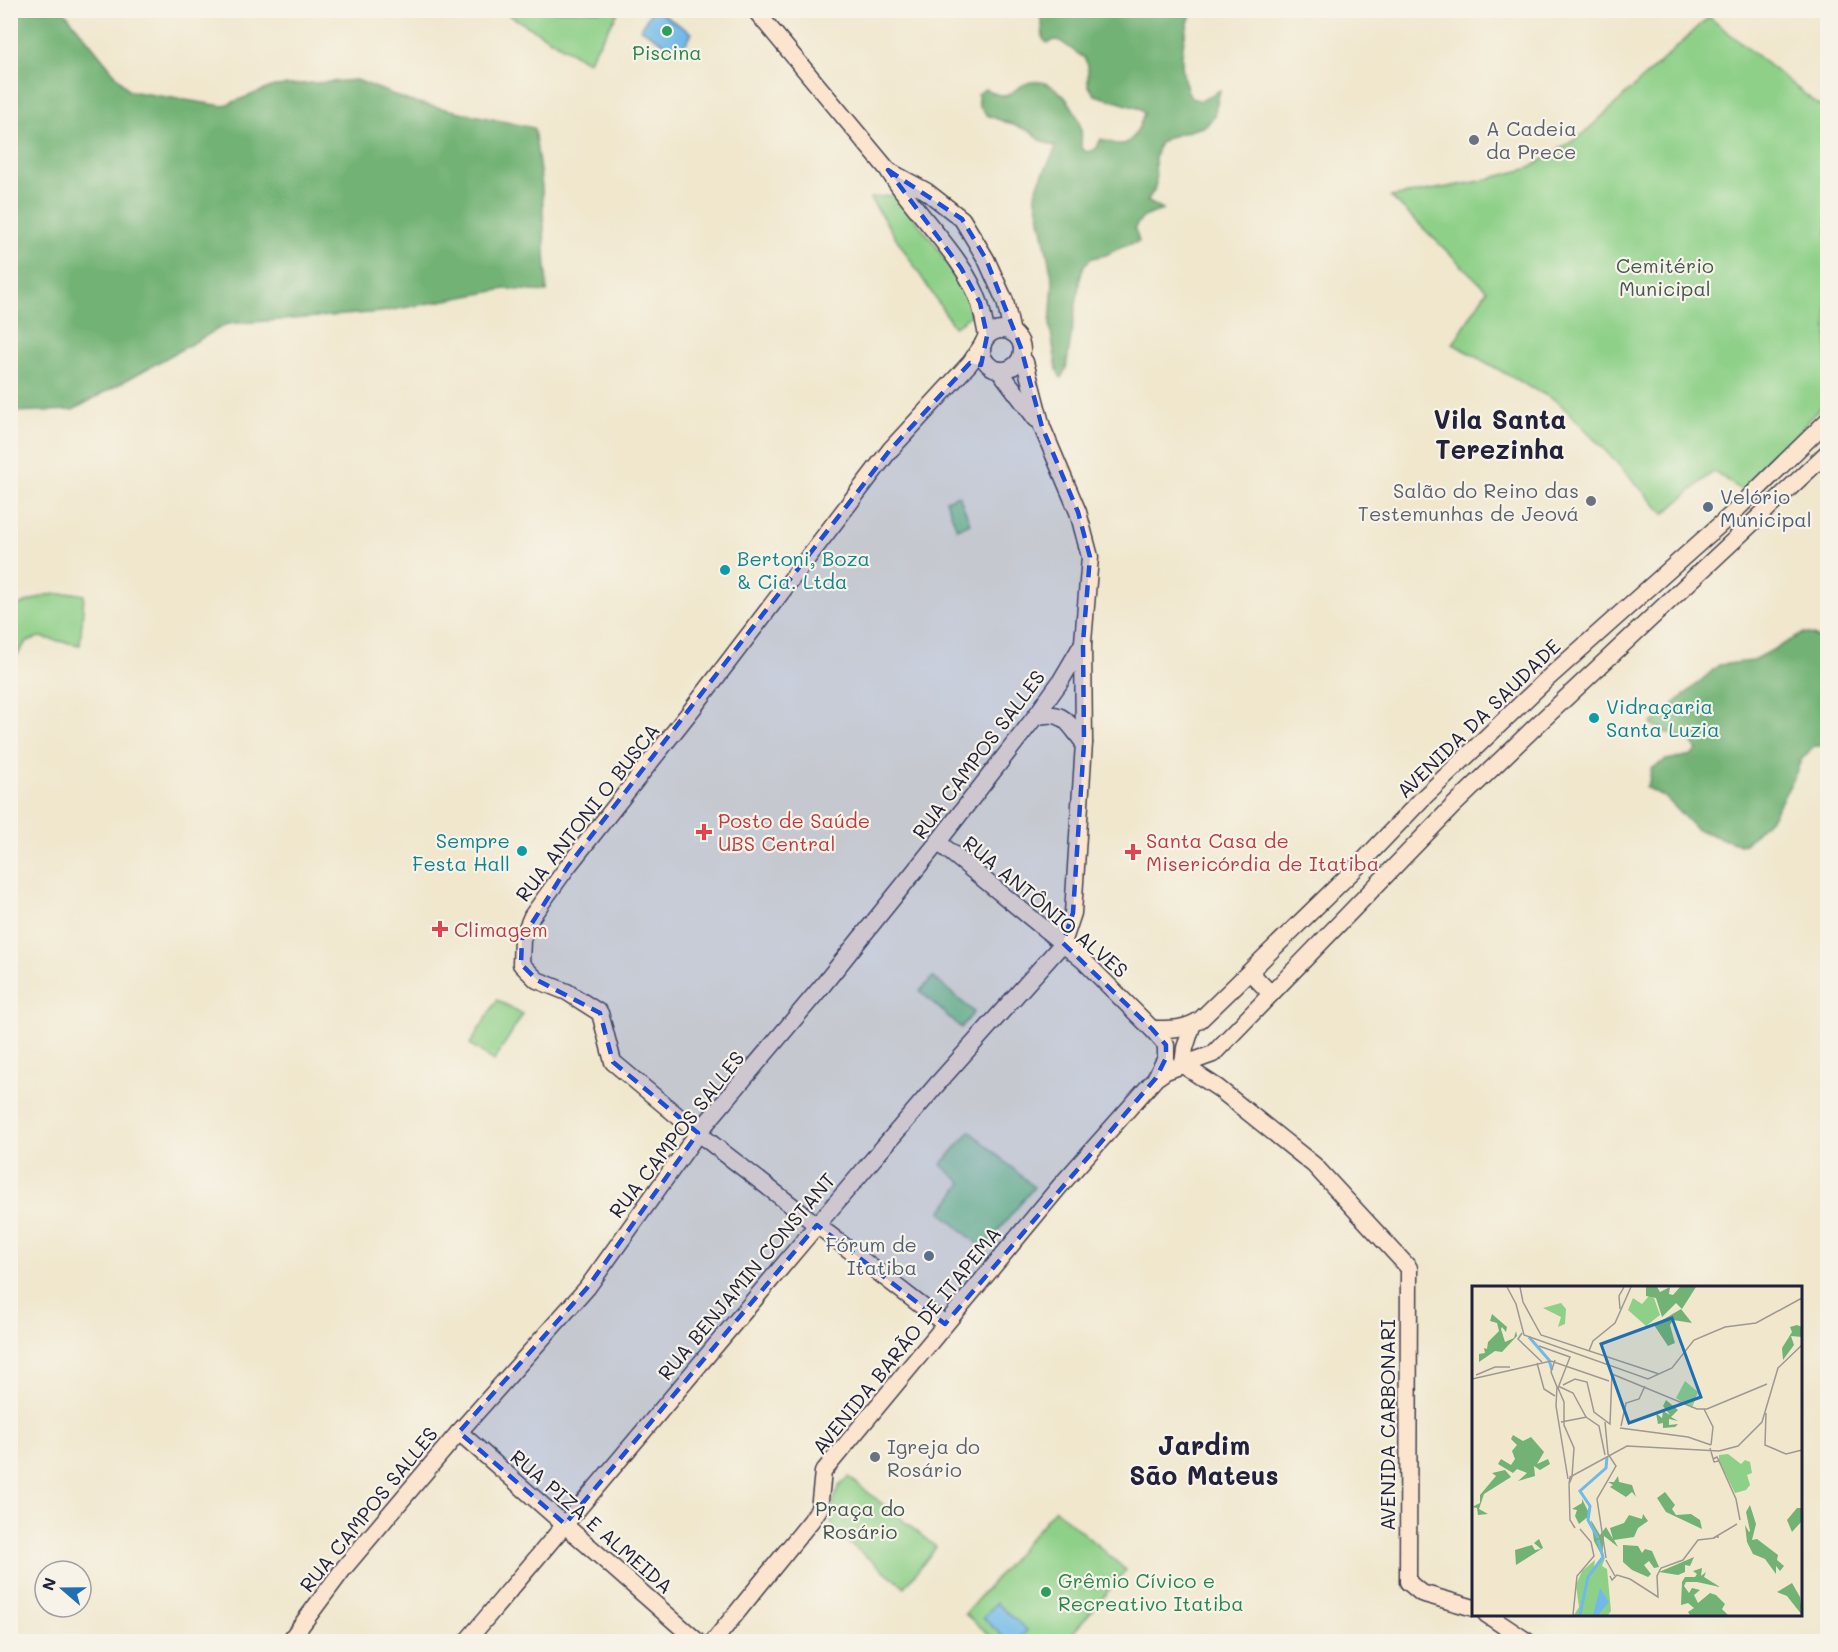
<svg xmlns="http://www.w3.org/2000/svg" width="1838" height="1652" viewBox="0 0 1838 1652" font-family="Mali,sans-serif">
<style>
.green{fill:#8ed088;stroke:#587962;stroke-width:1.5}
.forest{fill:#72b274;stroke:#4a6a58;stroke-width:1.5}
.water{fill:#71b9e9;stroke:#4a6e92;stroke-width:1.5}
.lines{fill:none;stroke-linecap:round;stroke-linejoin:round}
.secondary-casing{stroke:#414051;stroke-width:19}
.secondary{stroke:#fce5cf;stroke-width:16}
.marked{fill:#1d4ed8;fill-opacity:0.2;stroke:#1d4ed8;stroke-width:4.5;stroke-dasharray:12 8;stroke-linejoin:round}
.leisure-dot{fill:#2e9e5b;stroke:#f7f3e8;stroke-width:2}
.worship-dot{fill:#6b7280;stroke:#f7f3e8;stroke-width:2}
.service-dot{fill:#5c6f8a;stroke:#f7f3e8;stroke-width:2}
.culture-dot{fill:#0f9aa8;stroke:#f7f3e8;stroke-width:2}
.health-dot{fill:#e0444e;stroke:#f7f3e8;stroke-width:2}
.labels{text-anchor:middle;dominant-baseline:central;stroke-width:4.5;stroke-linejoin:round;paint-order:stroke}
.leisure-label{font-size:20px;fill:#27864d;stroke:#f7f3e8}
.worship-label{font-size:20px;fill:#5b616d;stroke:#f7f3e8;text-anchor:start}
.park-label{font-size:20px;fill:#425652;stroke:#f7f3e8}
.service-label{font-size:20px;fill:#4e5e75;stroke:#f7f3e8;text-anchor:start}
.culture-label{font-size:20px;fill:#0d838f;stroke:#f7f3e8;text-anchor:start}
.street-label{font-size:20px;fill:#22223b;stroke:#f7f3e8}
.health-label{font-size:20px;fill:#be3a42;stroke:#f7f3e8;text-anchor:start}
.district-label{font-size:26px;font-weight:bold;fill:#22223b;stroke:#f7f3e8}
.inset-river{fill:none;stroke:#71b9e9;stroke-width:3}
.inset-road{fill:none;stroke:#9e9893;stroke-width:1.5}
.view{fill:#1f6fb2;fill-opacity:0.15;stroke:#1f6fb2;stroke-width:3}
.inset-edge{fill:none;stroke:#22223b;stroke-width:3}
</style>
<rect width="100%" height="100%" fill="#f7f3e8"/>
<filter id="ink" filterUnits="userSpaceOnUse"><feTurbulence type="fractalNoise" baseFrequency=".0167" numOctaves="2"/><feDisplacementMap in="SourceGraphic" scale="12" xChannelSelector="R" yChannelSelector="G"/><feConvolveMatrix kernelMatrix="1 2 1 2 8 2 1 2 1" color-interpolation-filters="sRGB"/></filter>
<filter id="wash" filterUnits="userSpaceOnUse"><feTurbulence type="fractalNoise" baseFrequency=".008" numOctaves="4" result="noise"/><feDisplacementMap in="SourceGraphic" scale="24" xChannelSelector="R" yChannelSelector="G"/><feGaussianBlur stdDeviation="1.35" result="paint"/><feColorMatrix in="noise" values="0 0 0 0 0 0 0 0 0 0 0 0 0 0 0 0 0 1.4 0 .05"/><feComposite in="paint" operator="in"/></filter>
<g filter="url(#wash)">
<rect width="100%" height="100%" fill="#f0e7cd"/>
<g class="green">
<polygon points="502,11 619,11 588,62"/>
<polygon points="1709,17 1827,112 1827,400 1745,493 1714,471 1664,514 1588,432 1557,401 1526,385 1453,344 1487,290 1391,197 1476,182 1530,168 1582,135"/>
<polygon points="895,195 935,244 977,311 954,327 870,198"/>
<polygon points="959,495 970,523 957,529 946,500"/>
<polygon points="74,593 84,595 80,645 39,637 26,642 11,664 11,608 46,595"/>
<polygon points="933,977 974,1012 961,1028 920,991"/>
<polygon points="497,1000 523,1014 494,1061 470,1044"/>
<polygon points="970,1131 1034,1187 983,1249 941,1212 962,1183 941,1165"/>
<polygon points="849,1477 936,1547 905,1587 835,1532 830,1518 833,1503 839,1486"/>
<polygon points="1055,1509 1126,1570 1066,1641 997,1641 965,1614"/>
</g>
<g class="forest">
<path d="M1038 10 1192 11C1182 39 1176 70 1191 98L1201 101 1220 90 1214 116 1206 126 1169 137 1159 144 1155 158 1156 187 1147 201 1163 210C1151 214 1139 216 1135 229L1139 242 1123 246 1106 255 1092 258 1084 265 1080 279 1066 369 1061 378 1057 370 1050 326 1053 282 1035 194C1039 178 1050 163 1056 147L1040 140 1032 132 987 115 979 106 978 94 985 89C1016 105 1007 88 1031 82 1055 77 1078 109 1081 129 1082 135 1081 142 1081 148L1087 152 1096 149 1101 139C1107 141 1115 145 1121 144 1134 144 1141 123 1144 113L1141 109 1095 95 1088 85V65L1084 58 1060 41 1055 40 1047 43 1043 39 1042 22Z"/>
<polygon points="10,11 64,11 129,91 223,106 274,86 357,80 409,101 534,128 542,187 547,292 505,289 382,312 227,324 73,410 11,412"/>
<polygon points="1804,633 1813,635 1827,644 1827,746 1814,746 1801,760 1793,780 1773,815 1745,844 1740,845 1696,829 1666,798 1646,787 1649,782 1651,769 1666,760 1692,755 1697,750 1690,741 1662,731 1651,724 1719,665 1752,661"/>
</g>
<g class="water">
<polygon points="651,11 657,11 692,33 680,53 641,29"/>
<polygon points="996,1603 1027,1630 1018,1641 1008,1641 983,1618"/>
</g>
</g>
<g filter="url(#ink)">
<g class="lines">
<g class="secondary-casing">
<g id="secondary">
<path d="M755 10 888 170C914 213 965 257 980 304 983 315 985 326 987 336"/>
<polyline points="891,172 926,191 962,219 986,259 1005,301 1012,333"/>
<circle cx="1002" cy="350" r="20"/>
<polyline points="999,370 1036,419"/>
<path d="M1035 717C1064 709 1067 722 1084 743"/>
<polyline points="938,842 1084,961 1152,1029 1166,1045 1166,1058 1156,1077"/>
<polyline points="1250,972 1271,994"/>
<polyline points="1192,1026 1185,1048 1183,1065 1218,1088 1314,1165 1409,1268 1408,1582 1421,1593 1474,1608"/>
<path d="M1152 1029C1170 1029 1186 1030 1201 1019L1360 864 1422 799 1547 679 1734 512 1828 420"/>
<polyline points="945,1324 698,1133 613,1062 600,1013 567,992 537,980 521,964 522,939 532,916 568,866 693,708 890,450 970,363 983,344"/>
<polyline points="459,1432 698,1642"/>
<polyline points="1486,1614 1528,1642"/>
<polyline points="289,1642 344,1568 459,1432 587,1288 698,1133 823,985 938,842 1035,717 1060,682 1083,643"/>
<polyline points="466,1642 817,1225 939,1082 1063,943 1073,913 1084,743 1083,642 1090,557 1078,512 1042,427 1025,362 1021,357"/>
<polyline points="713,1642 811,1521 819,1509 823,1472 1060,1186 1156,1078 1166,1071 1213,1054 1453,806 1536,726 1828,452"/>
</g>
</g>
<use href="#secondary" class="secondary"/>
</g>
</g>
<path class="marked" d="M888 170 962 219 986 259 1021 348 1042 427 1078 512 1090 557 1083 642 1084 743 1073 913 1063 943 1152 1029 1166 1045V1058L1156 1078 945 1324 817 1225 565 1524 459 1432 587 1288 698 1133 613 1062 600 1013 537 980 521 964 522 939 568 866 890 450 970 363 981 365 987 336 980 303 961 268Z"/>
<g class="leisure-dot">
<circle cx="667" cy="31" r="6"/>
<circle cx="1046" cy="1592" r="6"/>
</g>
<g class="worship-dot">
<circle cx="1474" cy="140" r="6"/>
<circle cx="1591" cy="501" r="6"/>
<circle cx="875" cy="1457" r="6"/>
</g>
<g class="service-dot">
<circle cx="1708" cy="507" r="6"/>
<circle cx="929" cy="1256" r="6"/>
</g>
<g class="culture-dot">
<circle cx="725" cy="570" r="6"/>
<circle cx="1594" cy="718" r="6"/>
<circle cx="522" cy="851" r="6"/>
</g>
<g class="health-dot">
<path d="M701 823h6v6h6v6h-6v6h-6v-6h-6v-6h6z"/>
<path d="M1130 843h6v6h6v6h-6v6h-6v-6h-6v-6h6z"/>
<path d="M437 920h6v6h6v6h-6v6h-6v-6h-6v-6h6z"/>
</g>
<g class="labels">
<g class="leisure-label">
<text x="667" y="52">Piscina</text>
<text x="1058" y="1580" text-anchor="start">Grêmio Cívico e<tspan x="1058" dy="23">Recreativo Itatiba</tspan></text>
</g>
<g class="worship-label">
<text x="1486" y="128">A Cadeia<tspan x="1486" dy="23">da Prece</tspan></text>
<text x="1579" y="490" text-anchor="end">Salão do Reino das<tspan x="1579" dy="23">Testemunhas de Jeová</tspan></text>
<text x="887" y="1446">Igreja do<tspan x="887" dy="23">Rosário</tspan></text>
</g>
<g class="park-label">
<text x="1665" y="265">Cemitério<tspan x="1665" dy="23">Municipal</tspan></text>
<text x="860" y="1508">Praça do<tspan x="860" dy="23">Rosário</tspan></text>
</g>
<g class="service-label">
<text x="1720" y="496">Velório<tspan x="1720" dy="23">Municipal</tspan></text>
<text x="917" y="1244" text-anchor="end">Fórum de<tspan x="917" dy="23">Itatiba</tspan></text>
</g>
<g class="culture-label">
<text x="737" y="558">Bertoni, Boza<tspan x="737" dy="23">&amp; Cia. Ltda</tspan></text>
<text x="1606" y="706">Vidraçaria<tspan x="1606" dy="23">Santa Luzia</tspan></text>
<text x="510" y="840" text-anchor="end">Sempre<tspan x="510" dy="23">Festa Hall</tspan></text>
</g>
<g class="street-label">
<text transform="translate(1478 718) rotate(-44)">AVENIDA DA SAUDADE</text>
<text transform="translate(978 754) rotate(-53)">RUA CAMPOS SALLES</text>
<text transform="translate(587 812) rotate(-52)">RUA ANTONI O BUSCA</text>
<text transform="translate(1046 906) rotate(40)">RUA ANTÔNIO ALVES</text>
<text transform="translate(676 1134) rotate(-52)">RUA CAMPOS SALLES</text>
<text transform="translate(746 1276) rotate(-50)">RUA BENJAMIN CONSTANT</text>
<text transform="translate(906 1340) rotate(-51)">AVENIDA BARÃO DE ITAPEMA</text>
<text transform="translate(1387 1425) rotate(-90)">AVENIDA CARBONARI</text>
<text transform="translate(368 1509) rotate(-51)">RUA CAMPOS SALLES</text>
<text transform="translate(592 1521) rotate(41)">RUA PIZA E ALMEIDA</text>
</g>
<g class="health-label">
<text x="718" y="820">Posto de Saúde<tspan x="718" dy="23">UBS Central</tspan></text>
<text x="1146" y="840">Santa Casa de<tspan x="1146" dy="23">Misericórdia de Itatiba</tspan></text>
<text x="454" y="929">Climagem</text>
</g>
<g class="district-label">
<text x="1500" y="419">Vila Santa<tspan x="1500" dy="30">Terezinha</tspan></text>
<text x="1204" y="1445">Jardim<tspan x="1204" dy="30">São Mateus</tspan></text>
</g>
</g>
<g transform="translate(1472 1286)">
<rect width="330" height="330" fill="#f0e7cd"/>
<path d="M177 10 182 12 188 29 174 40 156 24 161 12 170 18ZM89 17 94 23 93 38 86 41 89 31 71 22ZM213 95 226 106 220 122 204 112ZM256 168 269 178 273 174 278 176 280 187 275 189 278 199 274 204 263 207 247 175V169ZM129 272H133L130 280 135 283 139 325 136 329H102L107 321 104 299 110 285 123 274 122 282Z" fill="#8ed088"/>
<path d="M174 1H185L188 6 198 1 197 8 201 9 208 1H224L210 23 204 17 190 31 184 12 174 10ZM209 23 220 37 201 34 198 39 203 57 196 60 182 39ZM20 28 35 41 34 46 30 41 29 43 33 56 42 52 44 45 45 50 30 66 23 65 7 76V68L13 67 12 62 15 63 16 56 27 45 25 37 18 35ZM325 39 330 41V51L319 50 322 59 311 74 310 62 320 46 318 41ZM194 114 206 124 199 131 206 135 197 133V139L206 138 203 141 191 142V137L186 138 184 127 190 132 191 125 198 129 191 120ZM41 149 51 155 59 151 72 166 65 178 76 173 78 178 68 184 62 180 63 190 46 195 55 187 45 183 41 187 26 178 29 173 39 179 43 173 40 165 45 159 39 153ZM33 184 39 191 12 208 7 223 16 228 6 229 5 222 0 221 8 217V209L24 190 20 187ZM146 190 147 196 160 199 164 211 160 206 154 211 138 201 141 199 136 196H142ZM193 206 203 219 200 223 204 229 219 228 228 234 230 243 194 226 185 212ZM110 213 118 229 107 238 103 230 105 224 100 223 110 217ZM278 219 284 238 280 254 285 253 306 269 305 274 312 280 308 285 304 280V288L293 273 281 268 275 256 273 239 277 246 278 245 274 226ZM325 222H330V235L320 246 315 234ZM171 228 176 235 166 242 162 251 142 254 146 261 132 250 130 270 122 255 119 234 128 249 134 241 141 253 138 242 152 237 157 229 170 233ZM67 253 71 262 44 279 43 264 60 259 63 264 69 263 62 257ZM151 259 166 260 170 267 173 263 180 265 187 281 182 282 177 275 172 279 179 288 176 291 160 284 151 276ZM222 271 218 280 213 279V286L206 289 187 286ZM230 282 229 290 234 286 232 291 248 301 225 296H214L212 300 217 307 220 302 228 304 222 309 226 317 238 307 244 309 253 318 250 323 256 329H218L216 326 222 322 216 317 209 319 210 296 213 291H223L225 288 221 285ZM320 297 328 311 330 329 315 310 305 306Z" fill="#72b274"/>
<path d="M128 302 137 316 126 329H121Z" fill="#71b9e9"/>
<path class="inset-river" d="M57 51 77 74 80 84M126 252 116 234 118 220 108 205 134 182 135 171M108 329 116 291 131 271 126 254"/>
<path class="inset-road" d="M35 1 44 18 52 49 176 93 200 82 222 54 253 41 284 37 330 12M48 1 51 16 69 49 187 88M148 23 147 10 152 1M50 47 46 53 70 76M67 60 98 71 86 102 92 116V139L102 162 100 191M117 65 121 55 143 37 159 1M83 74 79 86 85 101 84 120 96 193M65 77 72 103 83 110M140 88 225 123H235L295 98M4 89 23 81H38M0 93 79 75 137 95M91 99 103 93 115 96 122 126 138 138 140 87M86 100 101 107 114 131 127 140 133 169M232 123 241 141 239 159M294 127 293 159 314 168 330 164M89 136 115 131M133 136 136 168 144 180 125 213 134 272M149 140 154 117 167 113 173 100M148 142 216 151 239 159M238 162 242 176 247 175 245 171 241 173M247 175 264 213 268 234M100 191 97 198 98 191 155 160 247 165 266 160 290 136 306 82 330 59M97 197 98 234 103 242M247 251H243L265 238M134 274 143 290M138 290 140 294 145 289 158 293 186 311 185 290 189 282 211 274 226 254 243 252M101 329 105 290 122 270 119 256 108 243"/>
<path class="view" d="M200 32 229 111 157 137 129 58Z"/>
<rect width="330" height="330" class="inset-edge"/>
</g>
<rect width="1838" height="1652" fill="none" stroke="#f7f3e8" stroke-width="36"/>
<g transform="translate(63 1589) rotate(290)"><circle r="28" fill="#f7f3e8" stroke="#a29fa3" stroke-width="1.5"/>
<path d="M0-4.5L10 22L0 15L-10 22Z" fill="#1f6fb2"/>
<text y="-9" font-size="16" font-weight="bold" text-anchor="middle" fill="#22223b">N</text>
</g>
</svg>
